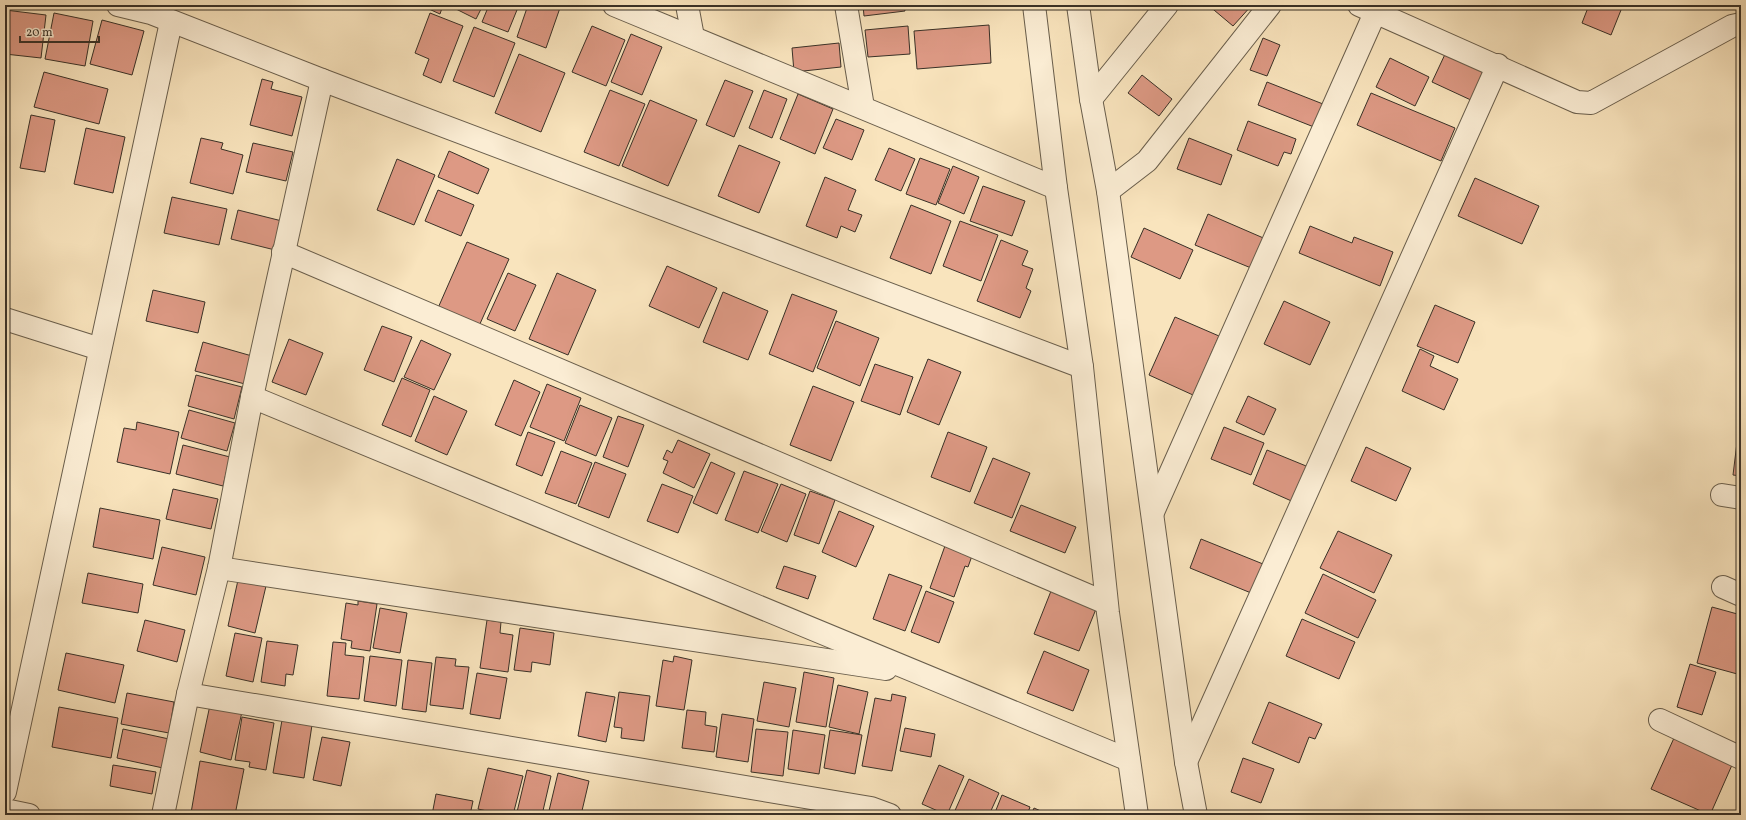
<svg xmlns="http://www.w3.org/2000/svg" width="1746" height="820" viewBox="0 0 1746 820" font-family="Vollkorn,serif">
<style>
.building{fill:#dd9984;stroke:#393127}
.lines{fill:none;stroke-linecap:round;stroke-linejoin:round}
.minor-casing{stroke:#695e4c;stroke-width:24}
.minor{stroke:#fbedd4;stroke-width:22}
</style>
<rect width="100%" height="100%" fill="#f9e4bd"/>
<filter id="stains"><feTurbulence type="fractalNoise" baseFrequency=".005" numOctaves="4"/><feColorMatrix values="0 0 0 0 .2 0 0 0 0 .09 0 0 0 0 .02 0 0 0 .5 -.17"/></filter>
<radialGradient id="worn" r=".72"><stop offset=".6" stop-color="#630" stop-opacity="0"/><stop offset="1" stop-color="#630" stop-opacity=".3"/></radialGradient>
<g class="building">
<polygon points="420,5 443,5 440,14"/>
<polygon points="448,5 483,5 476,19"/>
<polygon points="489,5 519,5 508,32 482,22"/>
<polygon points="528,5 561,5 546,48 517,37"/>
<polygon points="776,5 797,5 777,8"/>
<polygon points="863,5 904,5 905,11 864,16"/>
<polygon points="911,5 949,5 912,9"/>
<polygon points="1208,5 1252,5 1233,26"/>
<polygon points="1421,5 1430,5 1429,9"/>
<polygon points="1589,5 1623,5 1611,35 1582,23"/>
<polygon points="5,10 46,15 41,58 5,54"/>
<polygon points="54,13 93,21 85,66 45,59"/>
<polygon points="430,13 463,26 441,83 423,75 429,59 415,53"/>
<polygon points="102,20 144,31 132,75 90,64"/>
<polygon points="989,25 991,63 917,69 914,31"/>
<polygon points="592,26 625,40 606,86 572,72"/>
<polygon points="908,26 910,54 868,57 865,30"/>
<polygon points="474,27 515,43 494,97 453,81"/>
<polygon points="631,34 662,47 642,95 611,82"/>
<polygon points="1263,38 1280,45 1267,76 1250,70"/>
<polygon points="839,43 841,67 794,72 792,48"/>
<polygon points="1447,50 1488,68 1473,101 1432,82"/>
<polygon points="519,54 565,73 541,132 495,113"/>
<polygon points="1390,58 1429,77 1415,106 1376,87"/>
<polygon points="44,72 108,89 99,124 34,107"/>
<polygon points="1142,75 1172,99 1159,116 1128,93"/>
<polygon points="262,79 273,82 271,89 302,97 292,136 250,125"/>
<polygon points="725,80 753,91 734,137 706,125"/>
<polygon points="1267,82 1323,104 1314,127 1258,105"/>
<polygon points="610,90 645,104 619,166 584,152"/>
<polygon points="764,90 787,99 772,138 749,128"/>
<polygon points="1371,93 1455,128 1441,161 1357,125"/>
<polygon points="798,94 833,109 815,154 780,139"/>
<polygon points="650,100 697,120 668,186 622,166"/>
<polygon points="31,115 55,120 45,172 20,168"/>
<polygon points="836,119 864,130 852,160 823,148"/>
<polygon points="1248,121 1296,139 1291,154 1284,152 1278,166 1237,150"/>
<polygon points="86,128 125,137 113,193 74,184"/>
<polygon points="201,138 223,143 221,149 243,155 233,194 190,183"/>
<polygon points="1189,138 1232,155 1221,185 1177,169"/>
<polygon points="253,143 293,152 286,181 246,172"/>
<polygon points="739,145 780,162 759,213 718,196"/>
<polygon points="889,148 915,159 901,191 875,180"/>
<polygon points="449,151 489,169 478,194 438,177"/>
<polygon points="920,158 950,169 936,205 906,194"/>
<polygon points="397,159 435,175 414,225 377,210"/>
<polygon points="953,166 979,177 964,214 938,203"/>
<polygon points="825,177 856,190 848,210 862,215 855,232 841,226 837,238 806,226"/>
<polygon points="1475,178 1539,206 1522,244 1458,216"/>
<polygon points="983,186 1025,201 1012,236 970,221"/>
<polygon points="438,190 474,205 461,236 425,221"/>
<polygon points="172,197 227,209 219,245 164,233"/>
<polygon points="911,205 951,221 931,274 890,258"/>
<polygon points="238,210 282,221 275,250 231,239"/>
<polygon points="1208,214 1268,240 1256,270 1195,245"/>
<polygon points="960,221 998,235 981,281 943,266"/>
<polygon points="1310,226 1352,243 1354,237 1393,252 1380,286 1299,253"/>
<polygon points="1144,228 1193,250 1180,279 1131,257"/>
<polygon points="1001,240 1028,251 1022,265 1033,269 1026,288 1031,291 1020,318 977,301"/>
<polygon points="467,242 509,259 479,326 438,308"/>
<polygon points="667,266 717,288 699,328 649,306"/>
<polygon points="508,273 536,285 515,331 487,319"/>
<polygon points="557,273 596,290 568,355 529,339"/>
<polygon points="153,290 205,302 198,333 146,321"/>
<polygon points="723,292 768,311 748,360 703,342"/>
<polygon points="792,294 837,311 813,372 769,354"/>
<polygon points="1284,301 1330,322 1310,365 1264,344"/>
<polygon points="1435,305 1475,322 1458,363 1417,346"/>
<polygon points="1175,317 1219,336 1193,395 1149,375"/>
<polygon points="836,321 879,338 860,386 817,368"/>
<polygon points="382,326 412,337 394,382 364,370"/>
<polygon points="289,339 323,353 306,395 272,382"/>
<polygon points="421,340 451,354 434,390 404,377"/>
<polygon points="203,342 252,356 245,384 195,371"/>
<polygon points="1420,349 1434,356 1430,366 1458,379 1444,410 1402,391"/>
<polygon points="928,359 961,372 939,425 907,412"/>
<polygon points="875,364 913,377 900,415 861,401"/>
<polygon points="196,375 242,387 234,419 188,406"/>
<polygon points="402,378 430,390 411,437 382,425"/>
<polygon points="514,380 540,392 521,436 495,425"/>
<polygon points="547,384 581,398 564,441 530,427"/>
<polygon points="813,386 854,402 831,461 790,445"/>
<polygon points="434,396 467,411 447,455 415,441"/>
<polygon points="1248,396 1276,409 1264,435 1236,422"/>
<polygon points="580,405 612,418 596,456 565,443"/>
<polygon points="189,410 235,423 227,451 181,438"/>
<polygon points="618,416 644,425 628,467 603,457"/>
<polygon points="1740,418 1741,419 1741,476 1733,475"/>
<polygon points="137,422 179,432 170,474 117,462 124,428 136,430"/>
<polygon points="1224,427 1264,443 1251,475 1211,459"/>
<polygon points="528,432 555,442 542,476 516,465"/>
<polygon points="948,432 987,447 970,492 931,477"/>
<polygon points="678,440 710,454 694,488 663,473 668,461 663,459 667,450 672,453"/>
<polygon points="183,445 230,457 223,486 176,474"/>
<polygon points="1366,447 1411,468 1396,501 1351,481"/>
<polygon points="1267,450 1311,468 1296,503 1253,484"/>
<polygon points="561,451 592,463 576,504 545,493"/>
<polygon points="993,458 1030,473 1012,518 974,503"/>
<polygon points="595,462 626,474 609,518 578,506"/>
<polygon points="711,462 735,473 717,514 693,503"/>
<polygon points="744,471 778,484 758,533 725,520"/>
<polygon points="662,484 693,496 678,533 647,521"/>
<polygon points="781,484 806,494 787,542 761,531"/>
<polygon points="173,489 218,499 211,529 166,519"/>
<polygon points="810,491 835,500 819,544 794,535"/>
<polygon points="1021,505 1076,527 1065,553 1010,531"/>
<polygon points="100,508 160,520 153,559 93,547"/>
<polygon points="839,511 874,526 856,567 822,552"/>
<polygon points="1338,531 1392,555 1374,593 1320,568"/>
<polygon points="1201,539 1268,566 1256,595 1190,568"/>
<polygon points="946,543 973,553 968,567 965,566 954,597 930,588"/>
<polygon points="162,547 205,557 196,595 153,585"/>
<polygon points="784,566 816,576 808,599 776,588"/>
<polygon points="88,573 143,584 138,613 82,603"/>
<polygon points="889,574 922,586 905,631 873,619"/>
<polygon points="1323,574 1376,600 1358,638 1305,613"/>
<polygon points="238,580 266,586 255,633 228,626"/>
<polygon points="926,591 954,602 939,643 911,632"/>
<polygon points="1051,591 1096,609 1079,651 1034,634"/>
<polygon points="358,601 377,604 370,651 351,648 352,641 341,639 346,603 358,605"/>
<polygon points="1712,607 1741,615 1741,675 1697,663"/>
<polygon points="380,608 407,613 400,653 373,648"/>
<polygon points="1302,619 1355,642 1339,679 1286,656"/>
<polygon points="145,620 185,630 177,662 137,651"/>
<polygon points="487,620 501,622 500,633 513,635 508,672 480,668"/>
<polygon points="520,628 554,633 550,665 532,662 531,672 514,670"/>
<polygon points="235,633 262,638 253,682 226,676"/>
<polygon points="267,641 298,645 293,675 286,674 285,686 261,682"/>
<polygon points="333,642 346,643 345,655 364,657 359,699 327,696"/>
<polygon points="1044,651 1089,670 1073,711 1027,693"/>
<polygon points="66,653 124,665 115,703 58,690"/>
<polygon points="370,656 402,660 396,706 364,701"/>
<polygon points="674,656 692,660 684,710 656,706 663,660 673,662"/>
<polygon points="436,657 456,659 455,666 469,667 463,709 430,705"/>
<polygon points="408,660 432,663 426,712 402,709"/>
<polygon points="1690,664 1716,672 1702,715 1677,707"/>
<polygon points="804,672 834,678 826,727 796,722"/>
<polygon points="477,673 507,678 500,719 470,714"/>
<polygon points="764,682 796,688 789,727 757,721"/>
<polygon points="838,685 868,692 859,734 829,727"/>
<polygon points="586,692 615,697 606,742 578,736"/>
<polygon points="619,692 650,696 644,741 621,738 622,728 614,727"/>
<polygon points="127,693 174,702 169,733 121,724"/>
<polygon points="892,694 906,697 892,771 862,766 875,698 891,701"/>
<polygon points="1269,702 1322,724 1315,739 1309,737 1299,763 1252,743"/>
<polygon points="210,705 242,712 231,760 200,752"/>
<polygon points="59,707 118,718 111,758 52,747"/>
<polygon points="687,710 706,712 705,725 717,727 714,752 682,748"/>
<polygon points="722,714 754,719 748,762 716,757"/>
<polygon points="242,717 274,723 266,770 249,767 250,762 235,760"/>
<polygon points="282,720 312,725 304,778 273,773"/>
<polygon points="905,728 935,734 931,757 900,751"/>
<polygon points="123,729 169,739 163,768 117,758"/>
<polygon points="756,729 788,732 783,776 751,772"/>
<polygon points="793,730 825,735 819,774 788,769"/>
<polygon points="830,730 862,735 855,774 824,768"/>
<polygon points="322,737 350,742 341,786 313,780"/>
<polygon points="1674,738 1732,765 1710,815 1651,789"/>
<polygon points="1243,758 1274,769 1261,803 1231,792"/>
<polygon points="200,761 244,769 235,815 205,815 191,813"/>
<polygon points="113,765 156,772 152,794 110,786"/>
<polygon points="939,765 964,776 947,815 922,804"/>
<polygon points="488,768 523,776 513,815 496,815 496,813 478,809"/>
<polygon points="527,770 551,776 542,815 527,815 517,812"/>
<polygon points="558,773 589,781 581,815 548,815"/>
<polygon points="969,779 999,793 989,815 953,815"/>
<polygon points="436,794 473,801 470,815 432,815"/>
<polygon points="1002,795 1030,807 1027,815 994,815"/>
<polygon points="1034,808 1050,815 1031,815"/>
<polygon points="768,812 783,815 768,815"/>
</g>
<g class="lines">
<g class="minor-casing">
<g id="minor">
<polyline points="118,5 151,13 322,80 1082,367"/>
<polyline points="614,5 1056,188"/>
<polyline points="687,5 693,37"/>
<polyline points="846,5 863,107"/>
<polyline points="1034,5 1056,188 1082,367 1108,613 1137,815"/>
<polyline points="1078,5 1091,99 1108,191 1186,762 1196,815"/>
<polyline points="1359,5 1577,102 1591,103 1732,26 1741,24"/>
<polyline points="1091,99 1167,5"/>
<polyline points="1108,191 1147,161 1270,5"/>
<polyline points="283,252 1106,603"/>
<polyline points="5,319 100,349"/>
<polyline points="252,397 1129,760"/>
<polyline points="1722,495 1741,498"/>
<polyline points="1153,512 1375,13"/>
<polyline points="219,568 886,669"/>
<polyline points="1723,587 1741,595"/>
<polyline points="188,694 871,808 890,815"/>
<polyline points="1660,720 1741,758"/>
<polyline points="1186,762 1498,65"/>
<polyline points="5,792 171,22"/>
<polyline points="5,810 29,815"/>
<polyline points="163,815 188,694 219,568 252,397 322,80"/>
</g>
</g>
<use href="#minor" class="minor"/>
</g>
<rect width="1746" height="820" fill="none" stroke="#f9e4bd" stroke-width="20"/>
<rect x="6" y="6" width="1734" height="808" fill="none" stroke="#393127" stroke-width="2"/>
<rect x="10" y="10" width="1726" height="800" fill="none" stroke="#393127"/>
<path d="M20 36v6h79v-6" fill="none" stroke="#393127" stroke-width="2"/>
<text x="26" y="36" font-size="12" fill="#393127" stroke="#fbedd4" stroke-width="3" paint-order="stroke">20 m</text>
<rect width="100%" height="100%" filter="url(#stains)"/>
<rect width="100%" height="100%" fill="url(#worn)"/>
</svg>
